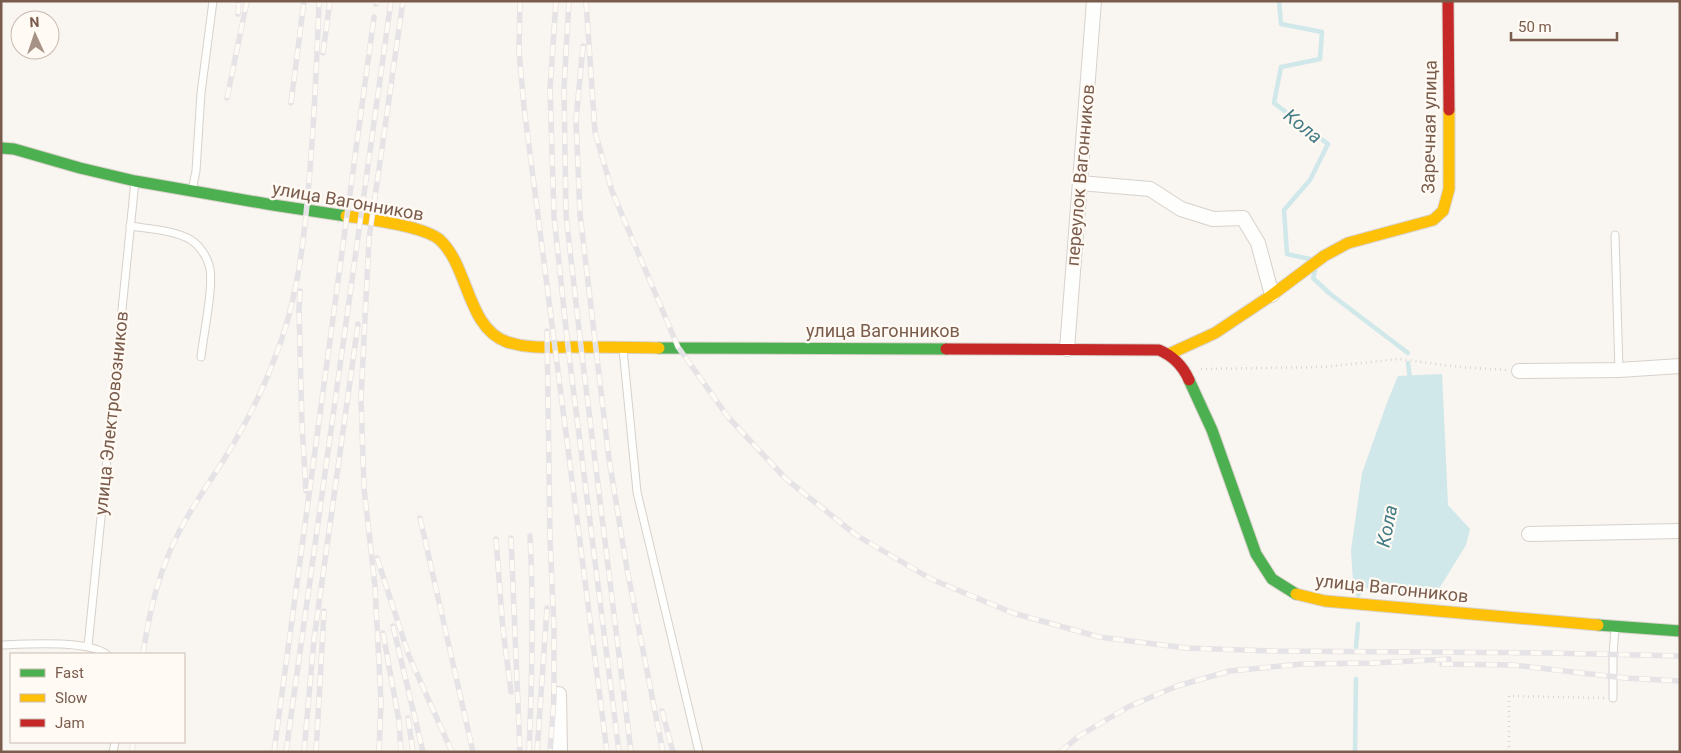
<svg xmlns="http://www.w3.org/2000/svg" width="1681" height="753" viewBox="0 0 1681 753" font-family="Roboto,sans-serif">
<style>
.water{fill:#d0e8ea}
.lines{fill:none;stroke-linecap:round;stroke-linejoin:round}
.stream{stroke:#d0e8ea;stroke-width:4.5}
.lane-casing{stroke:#d7d1cb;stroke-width:9}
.street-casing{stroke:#d7d1cb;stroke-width:16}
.fast-casing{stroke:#d9d2cb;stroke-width:13}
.slow-casing{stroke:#d9d2cb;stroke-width:13}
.jam-casing{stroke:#d9d2cb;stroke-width:13}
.path{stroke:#dcd5d0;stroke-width:2.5;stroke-dasharray:1 4;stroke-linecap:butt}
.lane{stroke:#fefefd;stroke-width:7}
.street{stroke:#fefefd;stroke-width:14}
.fast{stroke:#4caf50;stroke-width:11}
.slow{stroke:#ffc107;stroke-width:11}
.jam{stroke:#c62828;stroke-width:11}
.rail-casing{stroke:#e6e3e7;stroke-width:5.5}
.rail{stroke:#fffaf3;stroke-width:4;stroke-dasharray:11;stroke-linecap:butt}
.labels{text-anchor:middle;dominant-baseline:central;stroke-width:4.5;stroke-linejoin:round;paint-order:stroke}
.street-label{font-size:18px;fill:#7a5c4d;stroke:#fffaf3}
.water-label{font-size:19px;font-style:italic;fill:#437c86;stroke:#fffaf3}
</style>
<rect width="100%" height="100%" fill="#f9f5f0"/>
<path class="water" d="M1442 374 1448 505 1470 529 1466 545 1437 592C1408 593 1379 596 1353 583L1351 550 1362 473 1388 400 1398 376Z"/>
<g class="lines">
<g class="stream">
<polyline points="1279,1 1281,24 1322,32 1320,59 1281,67 1274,103 1328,144 1310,180 1284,210 1287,254 1310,259"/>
<polyline points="1315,271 1313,278 1329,293 1408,353"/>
<polyline points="1408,363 1410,379"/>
<polyline points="1358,595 1365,584"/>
<polyline points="1356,647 1358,624"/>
<polyline points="1355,752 1356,679"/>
</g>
<g class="lane-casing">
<g id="lane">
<polyline points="192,190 196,171 201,93 213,1"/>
<path d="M130 226C148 229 175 230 191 240 199 245 206 255 209 265 215 282 203 336 201 357"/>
<polyline points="1615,235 1619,370"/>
<polyline points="623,349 637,492 699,752"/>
<path d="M1 645C26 644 87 640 106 654"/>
<polyline points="88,646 135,181"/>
<polyline points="1613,698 1613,655 1615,628"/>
<polyline points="113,752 115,742"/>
</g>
</g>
<g class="street-casing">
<g id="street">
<polyline points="1080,183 1150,189 1181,209 1213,219 1243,218 1258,243 1272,295"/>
<polyline points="1067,349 1094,1"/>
<polyline points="1519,371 1619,370 1680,366"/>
<polyline points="1529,534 1680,531"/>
<polyline points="559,694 560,752"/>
</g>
</g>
<g class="fast-casing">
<g id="fast">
<polyline points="1,148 14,149 80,168 135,181 273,205 346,216"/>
<polyline points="659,348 946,349"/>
<polyline points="1189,380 1212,430 1256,554 1272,579 1296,594"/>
<polyline points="1598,625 1680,631"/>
</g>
</g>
<g class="slow-casing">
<g id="slow">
<path d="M346 216C368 219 425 226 440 240 469 267 467 328 507 342 528 349 550 347 571 347 600 347 630 347 659 348"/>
<polyline points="1169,354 1215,333 1272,295 1324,256 1348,243 1433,220 1443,211 1449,189 1449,110"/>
<polyline points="1296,594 1325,601 1598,625"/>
</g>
</g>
<g class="jam-casing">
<g id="jam">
<polyline points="1448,1 1449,110"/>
<path d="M946 349 1159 350C1173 356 1183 366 1189 380"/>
</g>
</g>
<g class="path">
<polyline points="1201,369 1323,367 1399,359 1459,367 1506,370"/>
<polyline points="1509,752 1509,696 1604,698"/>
</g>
<use href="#lane" class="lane"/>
<use href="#street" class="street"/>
<use href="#fast" class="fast"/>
<use href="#slow" class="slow"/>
<use href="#jam" class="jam"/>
<g class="rail-casing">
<g id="rail">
<polyline points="520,1 519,51 524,107 607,752"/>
<polyline points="556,1 550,89 554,216 568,347 619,752"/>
<polyline points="569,1 564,88 566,215 581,347 631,752"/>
<polyline points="586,1 595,132 612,191 678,347 728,417 786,479 856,535 931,579 1013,613 1099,637 1186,648 1273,651 1548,653 1680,656"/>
<polyline points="376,4 377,1"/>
<polyline points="238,14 239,1"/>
<polyline points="583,46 576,120 580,214 609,459 627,569 663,752"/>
<polyline points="323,53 330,1"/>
<polyline points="227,98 247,1"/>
<polyline points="291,103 304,1"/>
<polyline points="300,291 299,310 302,425 306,491"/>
<polyline points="547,331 550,538 554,630 554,699 550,752"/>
<polyline points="420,518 473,752"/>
<polyline points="511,538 520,752"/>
<polyline points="496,539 503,630 511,692"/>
<polyline points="377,558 409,656 452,752"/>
<polyline points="393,626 423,752"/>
<polyline points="383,633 399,721 401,752"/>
<path d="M143 654C149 612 159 570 179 532 192 507 208 484 223 461 243 429 261 395 274 360 297 304 304 242 309 182 314 122 317 62 319 1"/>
<polyline points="1442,664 1513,665 1625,678 1680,681"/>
<polyline points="662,711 673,752"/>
<polyline points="408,718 413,752"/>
<polyline points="132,752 133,742"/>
<polyline points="274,752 374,17"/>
<polyline points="286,752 391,1"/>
<polyline points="304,752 314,639 358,324"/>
<polyline points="316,752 324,611"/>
<polyline points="379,752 381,702 375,586 364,488 361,399 369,239 403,1"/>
<path d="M529 752C532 680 534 608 530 536"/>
<polyline points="537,752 547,608"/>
<polyline points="1060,752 1079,736 1128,707 1177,686 1230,671 1302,664 1374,663 1449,659"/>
</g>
</g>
<use href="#rail" class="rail"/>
</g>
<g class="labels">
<g class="street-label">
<text transform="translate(1429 127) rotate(-89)">Заречная улица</text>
<text transform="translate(1080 175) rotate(-85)">переулок Вагонников</text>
<text transform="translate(348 201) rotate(10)">улица Вагонников</text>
<text x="883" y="330">улица Вагонников</text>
<text transform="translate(111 413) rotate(-84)">улица Электровозников</text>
<text transform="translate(1392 588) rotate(6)">улица Вагонников</text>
</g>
<g class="water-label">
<text transform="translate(1303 126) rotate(39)">Кола</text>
<text transform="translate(1387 526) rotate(-79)">Кола</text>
</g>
</g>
<rect width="1681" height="753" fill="none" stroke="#7a5c4d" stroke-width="5"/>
<rect x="10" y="653" width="175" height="90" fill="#fffaf3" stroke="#cabbb1"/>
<rect x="20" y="669" width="25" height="8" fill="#4caf50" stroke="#cabbb1"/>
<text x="55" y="678" font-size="15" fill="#7a5c4d">Fast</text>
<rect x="20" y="694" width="25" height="8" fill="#ffc107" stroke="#cabbb1"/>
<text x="55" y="703" font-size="15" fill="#7a5c4d">Slow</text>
<rect x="20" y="719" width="25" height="8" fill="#c62828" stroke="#cabbb1"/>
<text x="55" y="728" font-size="15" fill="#7a5c4d">Jam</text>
<g transform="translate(35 35) rotate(357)"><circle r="24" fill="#fffaf3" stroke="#cabbb1"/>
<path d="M0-4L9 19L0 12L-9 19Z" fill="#a69286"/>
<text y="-8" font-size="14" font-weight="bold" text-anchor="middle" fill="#7a5c4d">N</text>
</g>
<path d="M1511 32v8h106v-8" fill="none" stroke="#7a5c4d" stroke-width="2.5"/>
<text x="1518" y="32" font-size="15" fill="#7a5c4d" stroke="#fffaf3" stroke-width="4" paint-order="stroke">50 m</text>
</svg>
